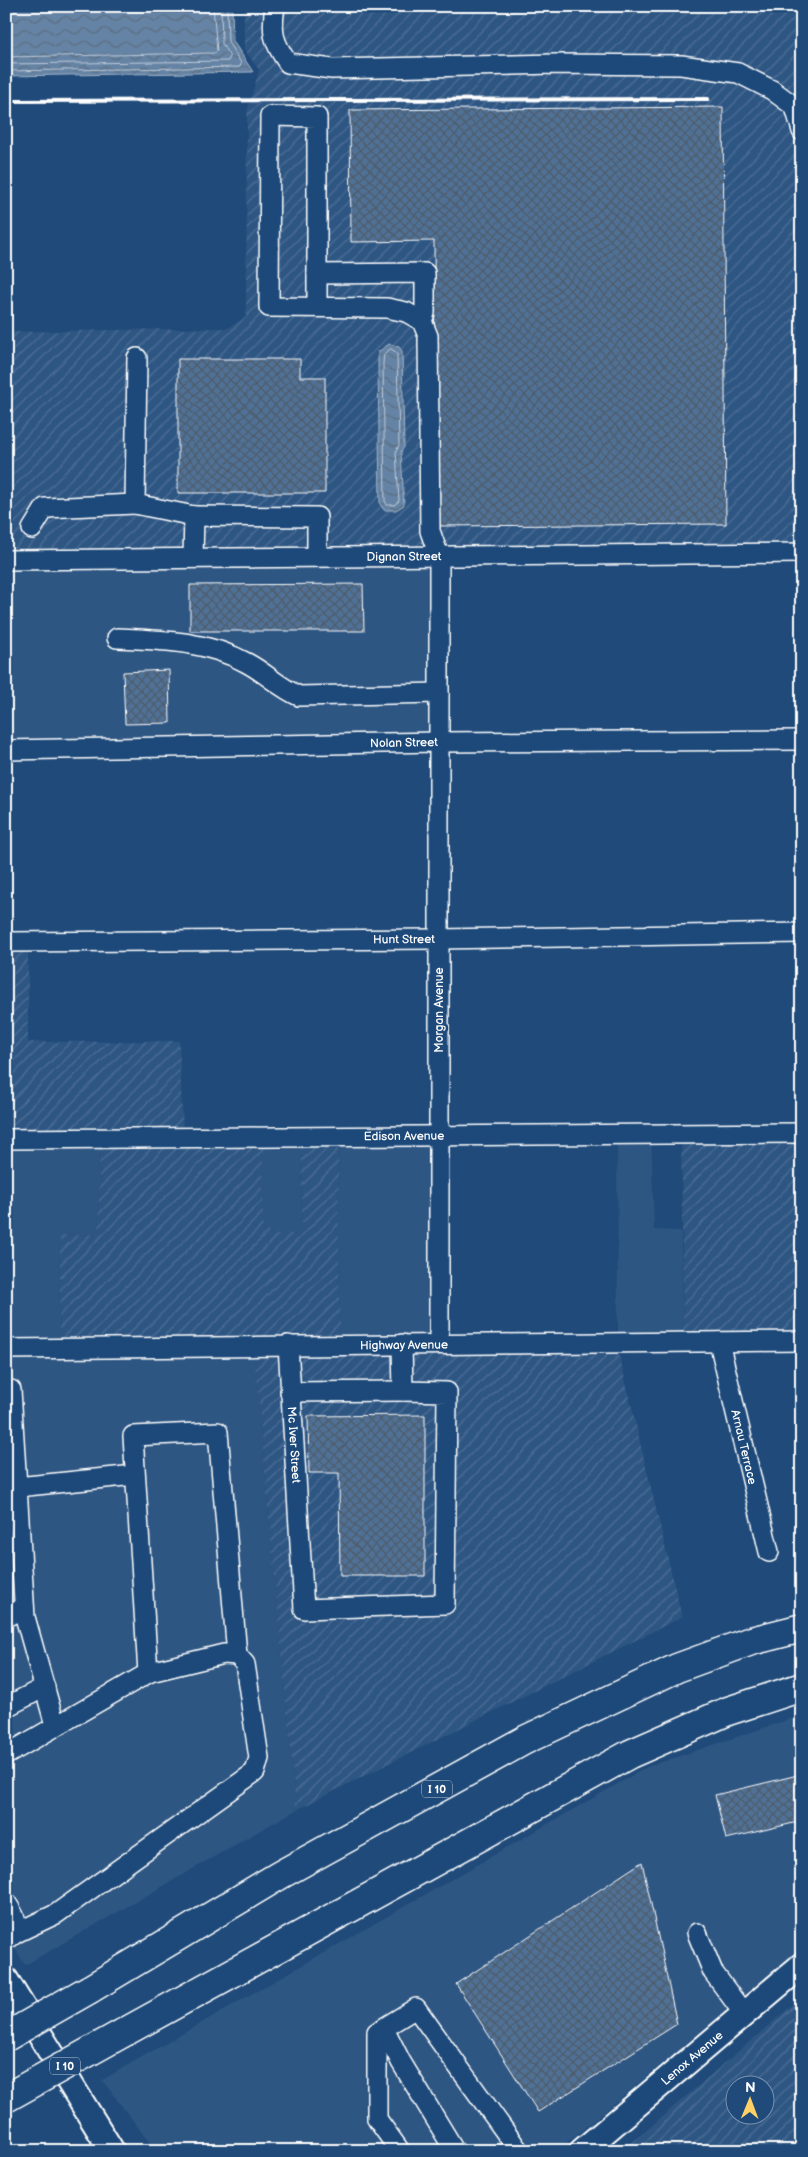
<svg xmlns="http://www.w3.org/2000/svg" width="808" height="2157" viewBox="0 0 808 2157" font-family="'Balsamiq Sans',sans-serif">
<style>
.built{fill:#2e5683}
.industrial{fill:url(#industrial-furrows);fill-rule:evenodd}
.water{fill:url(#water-waves);stroke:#a3b5c8}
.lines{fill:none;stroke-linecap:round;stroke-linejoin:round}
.shore{stroke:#c1cddb;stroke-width:1}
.building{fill:url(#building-cross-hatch);stroke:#fff}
.minor-casing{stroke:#fff;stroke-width:22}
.major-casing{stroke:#fff;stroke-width:28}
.highway-casing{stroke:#fff;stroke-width:31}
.minor{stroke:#1f4a7a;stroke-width:19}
.major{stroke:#1f4a7a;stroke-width:24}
.highway{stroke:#1f4a7a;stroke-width:28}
.rail{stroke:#fff;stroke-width:4}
.highway-bridge-casing{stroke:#fff;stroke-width:31;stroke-linecap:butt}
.highway-bridge{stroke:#1f4a7a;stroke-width:28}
.labels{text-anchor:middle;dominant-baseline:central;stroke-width:5;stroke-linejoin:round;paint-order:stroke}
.shield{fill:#1f4a7a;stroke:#bcc9d7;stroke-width:1}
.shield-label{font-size:11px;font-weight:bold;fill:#fff}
.street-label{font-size:12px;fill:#fff;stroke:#1f4a7a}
</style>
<defs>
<pattern id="industrial-furrows" width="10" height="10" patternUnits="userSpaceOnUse" patternTransform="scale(1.25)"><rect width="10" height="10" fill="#2e5683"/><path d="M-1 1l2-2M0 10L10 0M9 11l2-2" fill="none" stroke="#4d6f96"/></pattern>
<pattern id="water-waves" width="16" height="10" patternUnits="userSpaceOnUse" patternTransform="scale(1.25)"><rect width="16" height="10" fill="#6583a4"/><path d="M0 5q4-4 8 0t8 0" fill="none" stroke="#5b6d81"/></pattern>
<pattern id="building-cross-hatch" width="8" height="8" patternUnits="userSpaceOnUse" patternTransform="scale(1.25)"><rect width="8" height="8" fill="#507197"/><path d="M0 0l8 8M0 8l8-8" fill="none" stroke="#4e5b6a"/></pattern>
</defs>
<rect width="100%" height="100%" fill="#1f4a7a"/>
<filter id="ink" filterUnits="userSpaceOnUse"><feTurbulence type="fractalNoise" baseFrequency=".02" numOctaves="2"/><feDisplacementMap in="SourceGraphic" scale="10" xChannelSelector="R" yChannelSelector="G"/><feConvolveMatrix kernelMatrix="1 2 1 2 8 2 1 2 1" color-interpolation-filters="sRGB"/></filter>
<g filter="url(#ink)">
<g class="built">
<polygon points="430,547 432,733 6,742 6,551"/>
<polygon points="617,1128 651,1128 654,1230 681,1231 683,1333 618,1333"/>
<polygon points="263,1129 301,1129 302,1234 273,1235 263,1228"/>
<polygon points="338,1129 431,1129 430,1336 340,1337"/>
<polygon points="6,1132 100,1132 98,1234 60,1235 59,1340 6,1340"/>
<polygon points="254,1354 296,1810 25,1965 6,1935 6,1358"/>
<polygon points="802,1715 802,1948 557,2151 156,2151 102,2080 647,1767"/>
</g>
<g class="industrial">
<polygon points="244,6 802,6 802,544 6,551 6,332 228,328 246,317 247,112 259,70 244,49"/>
<polygon points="6,933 28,933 28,1042 179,1041 183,1131 263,1129 263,1228 273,1235 302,1233 301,1129 338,1129 340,1337 59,1340 60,1235 98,1234 100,1132 6,1132"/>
<polygon points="802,1126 802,1331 683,1333 681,1127"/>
<polygon points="618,1350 682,1617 296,1810 254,1354"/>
<path d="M802 1997V2151H622ZM766 2084V2114H736V2084Z"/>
</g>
<g class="water">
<polygon points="6,6 232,6 233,41 253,72 6,76"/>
<polygon points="389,344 399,347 402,351 404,447 401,452 404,505 396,510 384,510 380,504 378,362 378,352"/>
</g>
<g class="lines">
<g class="shore">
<polyline points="6,57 215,53 217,51 213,6"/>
<polyline points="6,64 228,61 230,57 222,44 221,6"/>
<polyline points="6,71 240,67 241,63 228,42 227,6"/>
<polygon points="391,349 397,353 399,445 396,452 399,501 394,505 387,505 385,501 383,363 384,354"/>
</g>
</g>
<g class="building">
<polygon points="723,107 726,524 436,526 434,241 351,242 350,110"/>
<polygon points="178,359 300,359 300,377 325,377 325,493 178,493"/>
<polygon points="363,584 364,631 190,631 190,585"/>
<polygon points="169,670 170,723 125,724 123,672"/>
<polygon points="425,1415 425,1576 340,1576 339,1473 309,1473 308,1416"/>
<polygon points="802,1774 802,1821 726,1839 715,1795"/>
<polygon points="642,1862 677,2024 538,2112 456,1984"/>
</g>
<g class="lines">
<g class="minor-casing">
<g id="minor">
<path d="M275 6C271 32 273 42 288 63L332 69 556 64 681 65 738 73 772 90 795 107 802 131"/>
<polyline points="317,274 425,273 425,313 422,321"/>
<polyline points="317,307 317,117 270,116 269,307 387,308 406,312 422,321 428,336 430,531 439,556 439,1344"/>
<polyline points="137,358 135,504 194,516"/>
<polyline points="32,529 45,508 135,504"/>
<polyline points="193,558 194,516 317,517 317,557"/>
<path id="s1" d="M6 560 802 553"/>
<path d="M117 638C162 640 207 641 247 663 266 673 280 688 299 696L439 693"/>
<path id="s2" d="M6 750 439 742 802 740"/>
<path id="s3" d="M6 942 438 939 802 933"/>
<path id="s4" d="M6 1139 802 1133"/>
<path id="s5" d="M719 1342 769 1552"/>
<path id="s6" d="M288 1345 304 1609 445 1604 447 1392 403 1391 402 1344"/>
<path id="s7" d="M6 1349 802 1341"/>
<polyline points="11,1390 17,1487 135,1475"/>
<polyline points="290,1392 403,1391"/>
<polyline points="6,1489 17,1487 25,1617 55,1725"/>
<polyline points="6,1617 24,1608"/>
<polyline points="148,1673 133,1436 218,1432 237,1655"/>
<polyline points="6,1707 45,1687"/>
<polyline points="6,1755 150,1672 224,1654 237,1655 245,1664 259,1758 255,1772 56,1914 16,1933"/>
<path d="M6 1902C13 1913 18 1920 16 1933L8 1939"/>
<polyline points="697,1933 713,1972 744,2014"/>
<polyline points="384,2028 401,2062 455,2151"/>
<polyline points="400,2151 377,2119 377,2032 416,2008 519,2151"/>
</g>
</g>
<g class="major-casing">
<g id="major">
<polyline points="6,1980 112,2151"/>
<path id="s8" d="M582 2151 802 1965"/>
</g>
</g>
<g class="highway-casing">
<g id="highway">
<polyline points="90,1989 280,1875 525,1740 677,1668 751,1641 802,1628"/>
<polyline points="123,2033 630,1754 728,1711 802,1687"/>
</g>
</g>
<use href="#minor" class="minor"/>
<use href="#major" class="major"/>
<use href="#highway" class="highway"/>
<polyline class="rail" points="6,101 708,99"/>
<g class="highway-bridge-casing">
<g id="highway-bridge">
<polyline points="6,2037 90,1989"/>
<polyline points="6,2098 123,2033"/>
</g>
</g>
<use href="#highway-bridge" class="highway-bridge"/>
</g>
</g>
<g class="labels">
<g class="shield">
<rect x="422" y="1780.5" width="30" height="17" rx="4"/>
<rect x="50" y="2057.5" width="30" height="17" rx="4"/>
</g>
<g class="shield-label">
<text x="437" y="1789">I 10</text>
<text x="65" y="2066">I 10</text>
</g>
<g class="street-label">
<text stroke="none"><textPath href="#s1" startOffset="398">Dignan Street</textPath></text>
<text stroke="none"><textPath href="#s2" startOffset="398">Nolan Street</textPath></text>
<text stroke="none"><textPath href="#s3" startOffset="398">Hunt Street</textPath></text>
<text transform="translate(439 1010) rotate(-90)">Morgan Avenue</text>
<text stroke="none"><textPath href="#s4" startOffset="398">Edison Avenue</textPath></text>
<text stroke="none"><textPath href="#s7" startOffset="398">Highway Avenue</textPath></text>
<text stroke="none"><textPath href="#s6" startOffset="100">Mc Iver Street</textPath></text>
<text stroke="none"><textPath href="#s5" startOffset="108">Arnau Terrace</textPath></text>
<text stroke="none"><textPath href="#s8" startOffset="144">Lenox Avenue</textPath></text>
</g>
</g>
<rect width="808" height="2157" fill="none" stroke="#1f4a7a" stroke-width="25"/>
<rect x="12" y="12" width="783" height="2132" fill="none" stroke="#fff" stroke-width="2" filter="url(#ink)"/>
<g transform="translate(750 2100) rotate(1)"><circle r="24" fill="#1f4a7a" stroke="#7992af"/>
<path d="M0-4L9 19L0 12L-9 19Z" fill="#ffd166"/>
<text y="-8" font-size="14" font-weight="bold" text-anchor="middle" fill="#ffffff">N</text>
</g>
</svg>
